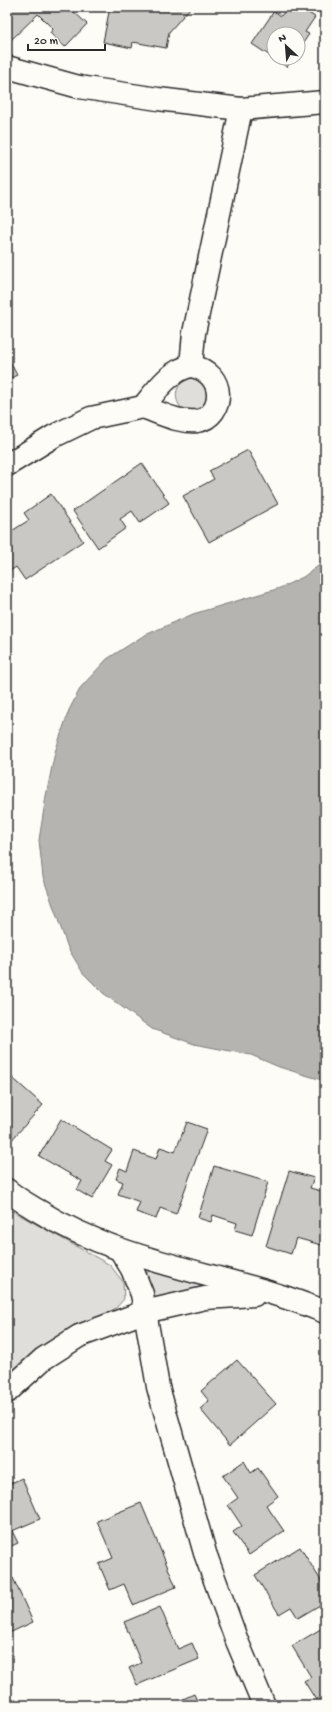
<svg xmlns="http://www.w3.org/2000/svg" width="332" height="1712" viewBox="0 0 332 1712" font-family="'Gochi Hand',sans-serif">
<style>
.green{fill:#dfdeda;stroke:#858482}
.water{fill:#b5b4b1;stroke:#7e7d7b}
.building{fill:#c9c8c4;stroke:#2b2b2b}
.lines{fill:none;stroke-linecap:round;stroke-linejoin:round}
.minor-casing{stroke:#2b2b2b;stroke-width:25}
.minor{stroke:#fdfcf7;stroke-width:22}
</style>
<rect width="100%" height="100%" fill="#fdfcf7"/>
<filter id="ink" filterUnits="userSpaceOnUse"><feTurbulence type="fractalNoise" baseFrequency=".025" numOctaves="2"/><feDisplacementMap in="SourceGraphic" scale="8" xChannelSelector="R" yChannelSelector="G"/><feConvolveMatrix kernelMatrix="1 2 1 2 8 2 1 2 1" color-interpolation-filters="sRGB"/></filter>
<g filter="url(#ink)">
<g class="green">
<path d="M195 376 207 381 208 409 185 412C170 399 175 380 195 376Z"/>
<polygon points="7,1208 110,1265 123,1282 124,1299 116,1308 69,1332 7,1380"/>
<polygon points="149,1271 210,1283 211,1290 155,1298 145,1275"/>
</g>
<polygon class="water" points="325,561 325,1081 279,1067 251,1055 194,1044 152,1029 103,993 83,973 68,948 43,877 39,840 46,796 55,752 69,710 81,687 107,659 143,636 193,614 280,588 303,577"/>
<g class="building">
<polygon points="7,7 69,7 87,24 65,47 50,33 53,29 38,14 12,39 7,33"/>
<polygon points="110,7 147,7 159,9 161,7 191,7 169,32 166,48 133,42 132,48 103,42"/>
<polygon points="288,7 299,7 315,17 305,32 309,34 298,51 298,34 274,34 274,58 293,58 287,67 252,44 274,11 281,16"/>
<polygon points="7,356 17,375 7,380"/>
<polygon points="248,450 278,504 209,542 183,496 214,479 209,471"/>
<polygon points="142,463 169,503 140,523 132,511 120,519 126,528 98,548 73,511"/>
<polygon points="51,494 83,541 25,580 16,567 7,573 7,534 29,520 24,513"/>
<polygon points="7,1073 43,1105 8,1144 7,1144"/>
<polygon points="61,1119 112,1150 105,1161 112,1165 92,1199 77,1190 82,1181 39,1156"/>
<polygon points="187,1122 207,1129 176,1214 160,1208 156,1219 136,1212 140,1202 118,1194 123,1182 116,1179 120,1168 127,1171 134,1151 156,1159 160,1147 175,1152"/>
<polygon points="214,1166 268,1182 252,1235 235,1230 237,1223 213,1215 211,1222 198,1218"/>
<polygon points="289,1171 314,1178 310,1188 325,1192 325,1246 296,1238 291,1254 266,1246"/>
<polygon points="237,1360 276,1404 230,1445 200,1409 209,1401 201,1391"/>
<polygon points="244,1461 251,1473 258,1468 278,1496 266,1505 284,1531 249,1555 233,1532 242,1526 228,1505 238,1498 223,1476"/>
<polygon points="22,1478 40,1519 12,1531 18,1543 7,1548 7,1485"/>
<polygon points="141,1503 176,1587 133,1605 124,1584 110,1590 99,1564 113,1558 97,1521"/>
<polygon points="300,1547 325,1587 325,1602 298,1618 291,1607 279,1614 255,1575"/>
<polygon points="13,1578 33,1622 7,1634 7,1581"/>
<polygon points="160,1607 178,1649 192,1643 199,1659 137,1685 129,1668 141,1663 124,1622"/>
<polygon points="324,1627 325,1698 323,1695 316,1700 304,1681 311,1677 292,1646"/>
<polygon points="7,1689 12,1701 7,1704"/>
<polygon points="194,1694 199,1705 170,1705"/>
</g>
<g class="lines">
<g class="minor-casing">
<g id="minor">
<polyline points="7,67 79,87 158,99 241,109 325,102"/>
<polyline points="191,366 194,333 241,109"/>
<path d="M191 366C227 372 225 417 197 421 179 423 160 413 143 407 156 391 170 370 191 366Z"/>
<polyline points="7,465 54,436 91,418 143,407"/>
<path d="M7 1190C16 1198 27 1204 37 1210 126 1266 230 1273 325 1312"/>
<polyline points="121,1251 132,1269 142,1294 158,1387 205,1553 237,1641 264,1705"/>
<polyline points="7,1392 43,1359 79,1336 144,1312 205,1298 254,1295"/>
</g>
</g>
<use href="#minor" class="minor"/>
</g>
</g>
<rect width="332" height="1712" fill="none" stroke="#fdfcf7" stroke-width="24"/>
<rect x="12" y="12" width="308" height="1688" fill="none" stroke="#2b2b2b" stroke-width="1.5" filter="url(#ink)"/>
<g transform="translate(286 46) rotate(334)"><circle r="19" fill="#fdfcf7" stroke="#a9a8a5"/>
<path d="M0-3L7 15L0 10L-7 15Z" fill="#2b2b2b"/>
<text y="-6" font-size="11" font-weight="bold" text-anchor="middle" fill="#2b2b2b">N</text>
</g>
<path d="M28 44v6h77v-6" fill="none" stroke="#2b2b2b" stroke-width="2"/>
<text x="34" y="44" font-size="12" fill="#2b2b2b" stroke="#fdfcf7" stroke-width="3" paint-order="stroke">20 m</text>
</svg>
